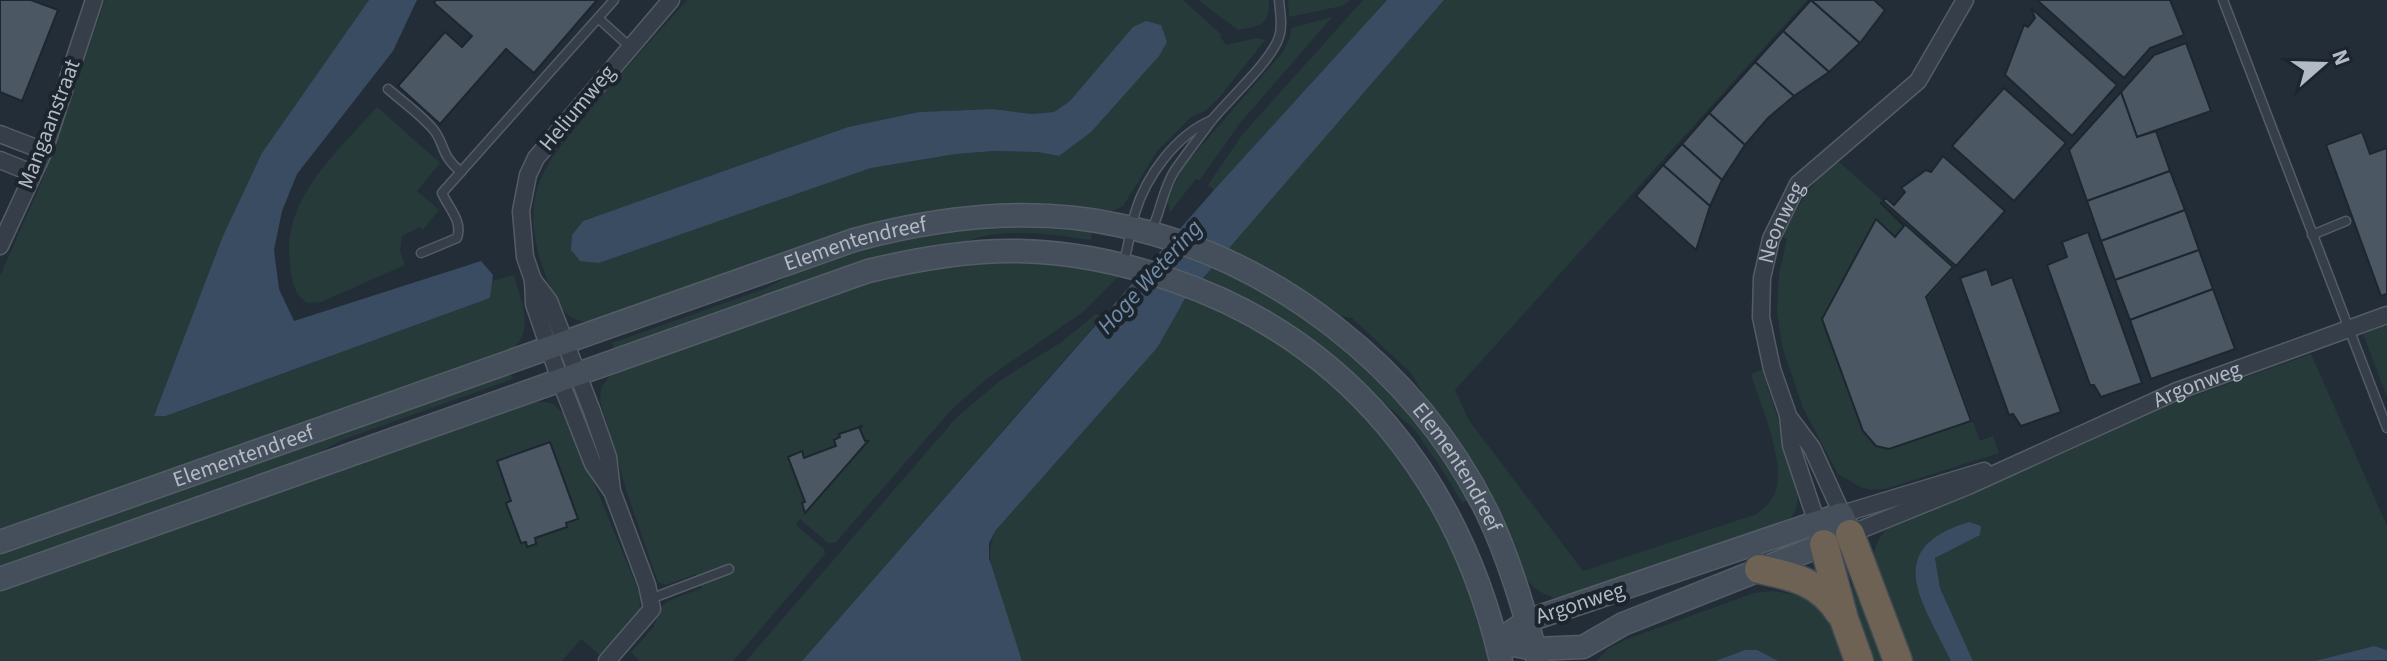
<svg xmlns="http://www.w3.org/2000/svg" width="2387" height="661" viewBox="0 0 2387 661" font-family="'Source Sans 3',sans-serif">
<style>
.green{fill:#263a3a;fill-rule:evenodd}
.water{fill:#394c61}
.building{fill:#4b5864;stroke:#1e262f;stroke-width:2}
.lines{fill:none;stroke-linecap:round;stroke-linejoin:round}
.lane-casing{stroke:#545d66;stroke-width:11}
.street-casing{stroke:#545d66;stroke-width:19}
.secondary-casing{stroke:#545d66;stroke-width:25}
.highway-casing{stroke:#414a53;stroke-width:31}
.lane{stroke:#363f49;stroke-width:8}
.street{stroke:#363f49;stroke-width:16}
.secondary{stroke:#454f5b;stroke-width:22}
.highway{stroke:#6e6254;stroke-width:28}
.labels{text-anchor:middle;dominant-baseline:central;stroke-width:8;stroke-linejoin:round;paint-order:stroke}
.street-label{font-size:22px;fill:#b1bac5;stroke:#1c242d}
.water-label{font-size:24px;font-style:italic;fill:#738ca7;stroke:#1c242d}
</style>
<rect width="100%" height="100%" fill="#232d38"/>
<g class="green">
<path d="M105 0H369L320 74 154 415 167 416 490 298 492 281 514 275C521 301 536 332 510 351L0 532V276L42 181Z"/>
<path d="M687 0H1183L1222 35 1220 36 1226 45 1257 38 1265 40 1217 100 1205 111 1191 117 1158 150 1123 206 1112 211 1093 213 981 208 593 322C568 323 559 308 550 287 537 256 527 219 538 186 547 160 565 141 582 120 616 78 652 40 687 0ZM1070 101 1059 156 1038 152 994 151 956 154 871 168 599 263 572 235 583 221 848 127 919 112 993 109 1031 114 1054 112Z"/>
<path d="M1198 0H1269C1270 25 1260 26 1238 30Z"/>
<polygon points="1288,0 1350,0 1342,6 1289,17"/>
<polygon points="1363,0 1387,0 1214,190 1208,185 1242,135"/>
<path d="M1444 0H1807L1455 390 1468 419 1583 571 1757 514C1765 507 1773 501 1776 490 1785 459 1760 404 1751 374L1762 370C1770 395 1802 484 1797 505 1796 511 1791 517 1788 522L1558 599C1540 594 1531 587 1521 572L1412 374 1352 318 1336 315 1225 251Z"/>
<polygon points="1332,17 1240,123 1199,181 1196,179 1169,213 1169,204 1166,203 1182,168 1282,53 1290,38 1291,28"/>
<path d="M377 107 440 163 417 191 439 210 423 230 420 227 402 236 400 251 405 265 321 302 307 303C293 293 292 280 290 265 281 198 338 152 377 107Z"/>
<path d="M1839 162 1956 266 1928 298 1980 441 1993 436 1999 453 1885 489 1872 490 1860 487 1838 474 1803 408 1782 346 1777 310 1779 274 1787 239 1783 237C1792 216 1818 169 1839 162Z"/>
<path d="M1024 226 1092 232 1091 240C1055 235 1015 229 980 237L615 351 612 343 767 288 806 267 845 252 940 230Z"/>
<path d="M1040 260 1122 273 1083 312 989 377 953 408 835 543H828L800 519 796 525 824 549 825 554 733 661H640L631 652 653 628 662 606 668 601 702 588 696 574 666 585 658 582 629 499 601 404C598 389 605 380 615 371L885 277 955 263Z"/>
<polygon points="1213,266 1290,306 1361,361 1431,438 1470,499 1462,503 1443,471 1414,429 1339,363 1276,316 1202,280"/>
<path d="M1189 294 1258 328 1325 375 1394 446 1459 557 1492 661H1022C1011 623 977 567 996 530L1157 348 1163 334Z"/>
<polygon points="1096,314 1101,318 802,661 746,661 957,417 1001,380 1060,343"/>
<polygon points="2387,325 2387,397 2363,334"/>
<path d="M2311 354 2387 526V650L2373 646 2315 661H1973L1940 588 1935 558 1956 546 1970 522C1880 549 1924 602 1951 661H1908L1873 560C1875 544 1880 533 1894 523L2071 450 2152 411Z"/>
<polygon points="510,371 513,379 342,440 303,461 0,568 0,551"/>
<polygon points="532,400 554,404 567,418 639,592 640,609 637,616 601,656 581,639 562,661 0,661 0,588"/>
<polygon points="1857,585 1884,661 1870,661 1844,589"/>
<path d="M1773 591C1825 597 1831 616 1847 661H1778L1745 650 1715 661H1596L1608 649 1625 640 1754 593Z"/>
</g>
<g class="water">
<polygon points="369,0 417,0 393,51 297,174 282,211 274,250 279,289 294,321 481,261 493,275 490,298 166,416 154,416 223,236 262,153"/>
<polygon points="1387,0 1444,0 1185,299 1157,348 996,530 989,543 989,558 1022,661 802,661 1214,190"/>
<polygon points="1146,21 1161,25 1167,42 1159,56 1091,132 1059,156 1038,152 994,151 956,154 871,168 599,263 580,261 571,250 572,235 583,221 848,127 919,112 993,109 1031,114 1054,112 1070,101 1133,27"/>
<path d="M1969 522 1981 526 1980 535 1935 558 1940 588 1973 661H1951C1923 602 1880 549 1969 522Z"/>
<polygon points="2374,646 2387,650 2387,660 2315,661"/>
<polygon points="1745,650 1757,650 1778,661 1715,661"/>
</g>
<g class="building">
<polygon points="0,0 31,0 58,10 22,101 0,92"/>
<polygon points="436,0 597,0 534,73 506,49 440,124 398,86 445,32 462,47 472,36 434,3"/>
<polygon points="1811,0 1860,43 1829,72 1783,31"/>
<polygon points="1811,0 1874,0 1885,10 1860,43"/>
<polygon points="2037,0 2170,0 2184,35 2150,48 2124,78"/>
<polygon points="2031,8 2117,85 2072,136 2005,75 2024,25 2028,27 2035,18"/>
<polygon points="1783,31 1829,72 1794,96 1755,62"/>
<polygon points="2186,43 2211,111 2137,137 2121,92 2154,55"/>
<polygon points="1755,62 1794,96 1768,118 1745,145 1709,113"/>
<polygon points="2004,88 2066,143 2014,201 1952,146"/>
<polygon points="2121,92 2137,137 2156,131 2170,171 2087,201 2069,150"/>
<polygon points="1709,113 1745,145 1722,180 1682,144"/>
<polygon points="2362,132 2370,154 2387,148 2387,294 2381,296 2326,145"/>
<polygon points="1682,144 1722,180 1710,206 1663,165"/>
<polygon points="1943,156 2005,211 1956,266 1883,201 1886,198 1894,205 1905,192 1901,188 1926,170 1931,172"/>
<polygon points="1663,165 1710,206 1696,250 1636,196"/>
<polygon points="2170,171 2185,210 2101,241 2087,201"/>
<polygon points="1880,202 1953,267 1926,297 1971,421 1889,449 1876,446 1863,431 1822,319 1876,219 1895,237 1904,226"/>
<polygon points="2185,210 2199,250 2115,280 2101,241"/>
<polygon points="2088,232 2142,383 2101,397 2094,385 2090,385 2047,265 2067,257 2062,242"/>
<polygon points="2199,250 2213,289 2130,320 2115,280"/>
<polygon points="1987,269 1992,285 2012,277 2061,412 2021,426 2013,414 2009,415 1960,278"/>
<polygon points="2213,289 2235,349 2151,379 2130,320"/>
<polygon points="863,426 859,427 865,441 868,441 805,513 802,503 805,502 788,457 802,451 804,458 836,446 834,440 840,437 839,434"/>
<polygon points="550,442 578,519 566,523 567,527 535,538 536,544 527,547 526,542 521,543 506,503 511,501 497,461"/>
</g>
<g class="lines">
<g class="lane-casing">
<g id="lane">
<polyline points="614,0 598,18 630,47"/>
<polyline points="2223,0 2387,428"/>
<path d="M388 89C403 102 420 114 433 129 445 143 440 155 461 172"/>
<path d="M1150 233C1161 213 1162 190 1175 170 1187 153 1200 136 1212 120 1229 99 1272 60 1279 37 1283 26 1280 12 1279 0"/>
<polyline points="2312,235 2346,221"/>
<path d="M421 253 457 238C463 221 449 209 442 193L598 18"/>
<path d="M1124 262C1128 246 1131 229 1135 213 1146 176 1176 135 1212 120"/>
<polyline points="650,599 729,569"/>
</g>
</g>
<g class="street-casing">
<g id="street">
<polyline points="0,134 44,151"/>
<polyline points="0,160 32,173"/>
<polyline points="0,246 44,151 94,0"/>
<polyline points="533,280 534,304 560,380 593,464 611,490"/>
<polyline points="1788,416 1812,448 1842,514 1984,471"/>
<path id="s1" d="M1817 523 1791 445 1788 415 1772 369 1761 317 1762 278 1771 239 1798 184 1918 81 1965 0"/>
<path id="s2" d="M1850 534 1968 486 2177 391 2387 315"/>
<polyline points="607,661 652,609 647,585 612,491 608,457 592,411 549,301 533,280 525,257 521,211 528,175 536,158 671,0"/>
</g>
</g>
<g class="secondary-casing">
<g id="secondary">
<polygon points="1842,514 1850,534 1623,624 1583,647 1535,649 1497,642 1527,621"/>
<path id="s3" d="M0 542 854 240C939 217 1031 206 1118 225 1275 258 1416 369 1487 512 1510 560 1524 611 1538 661"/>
<path d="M0 579 868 271C917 259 967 250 1018 251 1072 252 1121 262 1172 280 1349 340 1460 482 1501 661"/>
</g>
</g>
<g class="highway-casing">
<g id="highway">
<polyline points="1850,534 1898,661"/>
<polyline points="1824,544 1844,619 1859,661"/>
<path d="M1759 569C1792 576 1820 582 1839 612"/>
</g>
</g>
<use href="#lane" class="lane"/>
<use href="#street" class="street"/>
<use href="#secondary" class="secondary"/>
<use href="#highway" class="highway"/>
</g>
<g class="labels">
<g class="street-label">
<text transform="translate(577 108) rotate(-50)">Heliumweg</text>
<text transform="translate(49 124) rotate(-69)">Mangaanstraat</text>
<text stroke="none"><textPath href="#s1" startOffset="312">Neonweg</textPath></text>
<text stroke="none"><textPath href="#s3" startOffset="906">Elementendreef</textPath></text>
<text stroke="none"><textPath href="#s2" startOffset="378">Argonweg</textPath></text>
<text stroke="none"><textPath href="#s3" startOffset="258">Elementendreef</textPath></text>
<text stroke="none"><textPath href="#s3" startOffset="1602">Elementendreef</textPath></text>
<text transform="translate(1580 603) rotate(-18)">Argonweg</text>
</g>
<g class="water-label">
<text transform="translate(1150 277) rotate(-48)">Hoge Wetering</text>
</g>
</g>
<g transform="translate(2323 64) rotate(70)" stroke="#1c242d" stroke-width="6" paint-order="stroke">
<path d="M0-6L14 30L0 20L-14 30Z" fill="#b1bac5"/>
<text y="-12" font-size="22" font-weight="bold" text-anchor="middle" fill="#b1bac5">N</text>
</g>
</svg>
